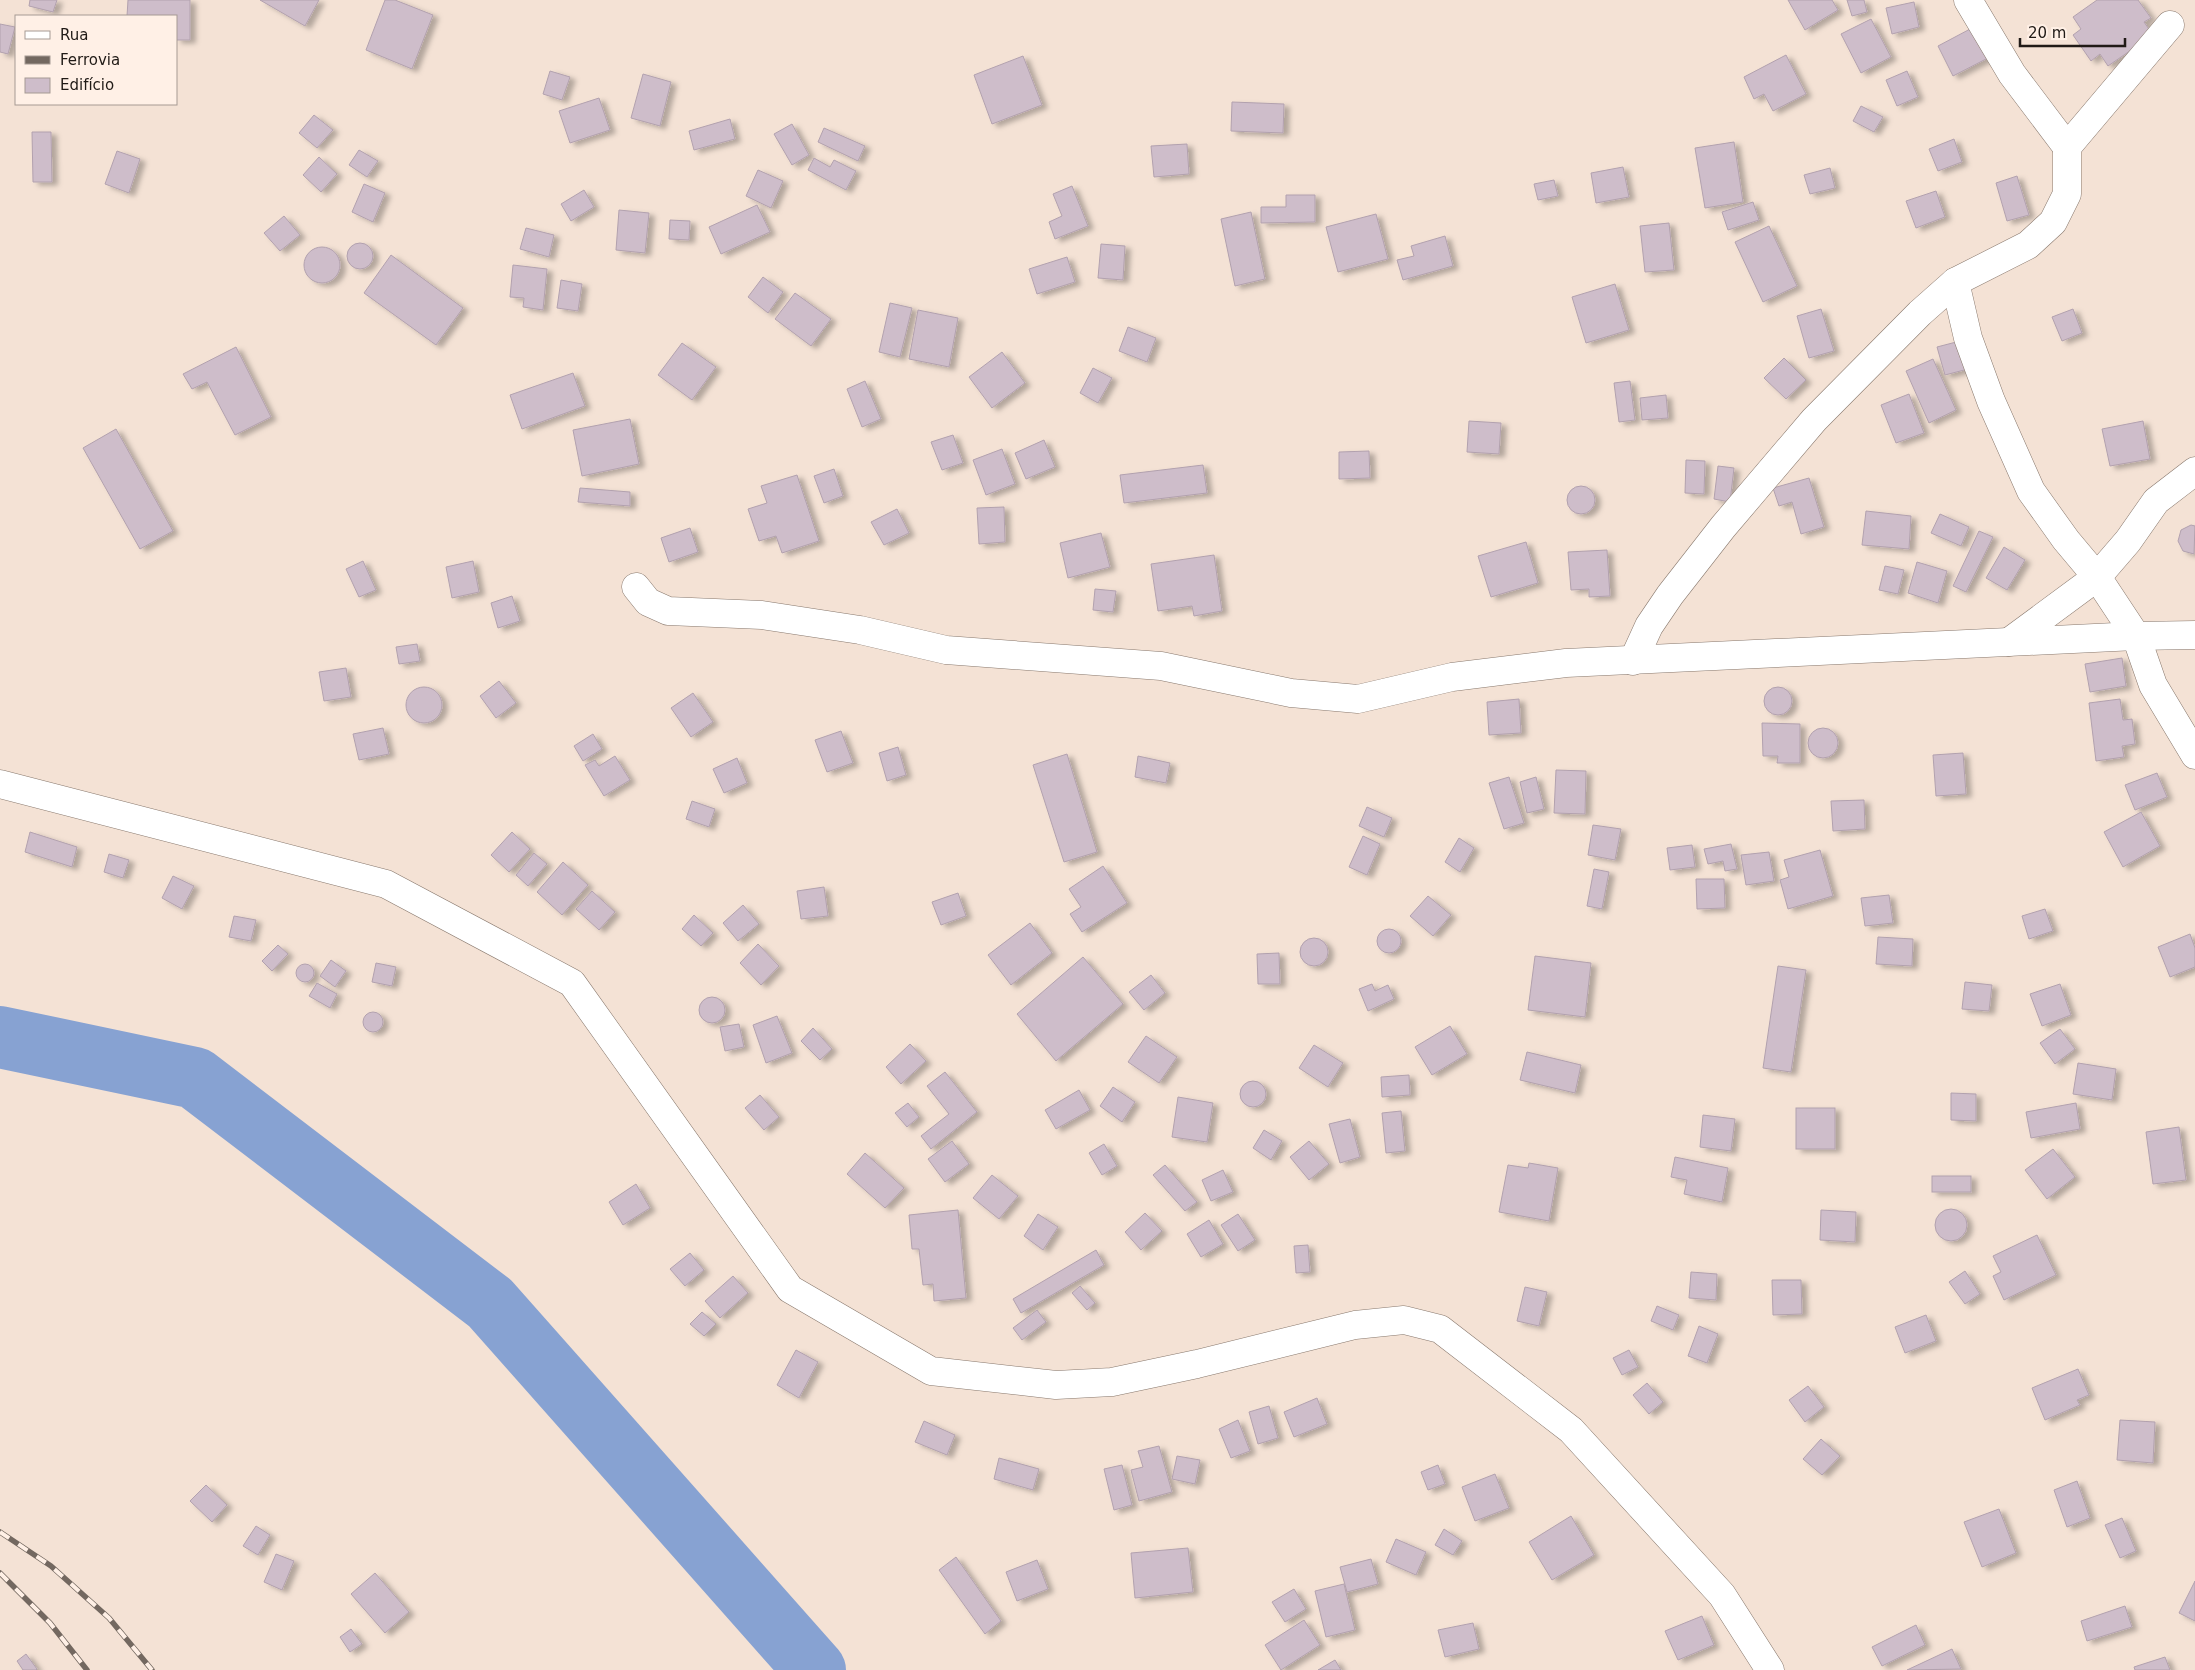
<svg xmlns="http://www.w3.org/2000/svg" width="2195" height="1670" viewBox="0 0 2195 1670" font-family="'DejaVu Sans',sans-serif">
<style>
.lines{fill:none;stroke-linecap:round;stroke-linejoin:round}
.river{stroke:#87a2d2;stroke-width:62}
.building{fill:#cebdca;stroke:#b2a1ae;filter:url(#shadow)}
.minor-casing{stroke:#88786d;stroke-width:29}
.tertiary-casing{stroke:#88786d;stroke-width:29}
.minor{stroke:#fff;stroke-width:28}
.tertiary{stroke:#fff;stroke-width:28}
.rail-casing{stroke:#736860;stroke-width:5.5}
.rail{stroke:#fff0e6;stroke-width:4;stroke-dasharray:11;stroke-linecap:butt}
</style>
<defs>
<filter id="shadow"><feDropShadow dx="5.5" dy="3" stdDeviation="2.5" flood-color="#0004"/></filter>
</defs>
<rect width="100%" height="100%" fill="#f4e2d5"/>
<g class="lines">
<polyline class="river" points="0,1037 195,1078 490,1303 815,1670"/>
</g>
<g class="building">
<polygon points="30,0 57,0 53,12 29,6"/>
<polygon points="128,0 190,0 190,40 176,40 176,16 127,16"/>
<polygon points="260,0 319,0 305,26"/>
<polygon points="385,0 395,0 433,15 412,69 366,50"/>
<polygon points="1788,0 1832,0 1838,10 1805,30"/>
<polygon points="1847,0 1864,0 1867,12 1852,16"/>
<polygon points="2097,0 2138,0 2151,18 2144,22 2153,35 2108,66 2100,54 2091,61 2073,35 2081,29 2073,17"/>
<polygon points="1914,2 1919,27 1892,34 1886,8"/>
<polygon points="1871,19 1891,57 1861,73 1841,34"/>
<polygon points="0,24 15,27 8,54 0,52"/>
<polygon points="1972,28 1988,58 1953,76 1938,46"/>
<polygon points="1786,55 1806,94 1773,111 1764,94 1754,99 1744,77"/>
<polygon points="1023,56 1042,105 992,124 974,75"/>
<polygon points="550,71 570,77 562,100 543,94"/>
<polygon points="1907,71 1918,97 1897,106 1886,80"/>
<polygon points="643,74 671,82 660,126 631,118"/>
<polygon points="599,98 610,130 570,143 559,111"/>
<polygon points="1232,102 1284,104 1283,133 1231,131"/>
<polygon points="1861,106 1883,117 1874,132 1853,121"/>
<polygon points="314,115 333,130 317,148 299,133"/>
<polygon points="730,119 735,139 694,150 689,131"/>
<polygon points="792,124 809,155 792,165 774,134"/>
<polygon points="824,128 865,146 858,161 818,142"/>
<polygon points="32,132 51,132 52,182 33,182"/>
<polygon points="1954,139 1962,162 1938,171 1929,149"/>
<polygon points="1734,142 1743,202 1705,208 1695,148"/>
<polygon points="1187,144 1189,174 1154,177 1151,146"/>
<polygon points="359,150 378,161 367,177 349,165"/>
<polygon points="117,151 140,159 129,193 105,184"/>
<polygon points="319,157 337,174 321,192 303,175"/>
<polygon points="814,158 830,167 834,160 856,171 846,190 808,170"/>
<polygon points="1623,167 1629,197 1596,203 1591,173"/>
<polygon points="1830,168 1835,188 1810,194 1804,175"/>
<polygon points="758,170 783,181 771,208 746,196"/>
<polygon points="2017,176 2029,215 2007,221 1996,183"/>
<polygon points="1554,180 1558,196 1538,200 1534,184"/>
<polygon points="364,184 385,193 373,222 352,212"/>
<polygon points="1072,186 1088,226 1055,239 1049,222 1062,216 1053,194"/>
<polygon points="584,190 594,207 571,221 561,204"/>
<polygon points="1936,191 1945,217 1916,228 1906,201"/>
<polygon points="1286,195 1315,195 1315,222 1261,223 1261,207 1286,207"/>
<polygon points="1753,202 1759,220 1728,230 1722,212"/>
<polygon points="757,205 770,232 721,254 709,227"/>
<polygon points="619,210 649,213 645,253 616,250"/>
<polygon points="1251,212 1265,279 1235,286 1221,219"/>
<polygon points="1376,214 1388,259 1338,272 1326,227"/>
<polygon points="284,216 300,235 280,251 264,233"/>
<polygon points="670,220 690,221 689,240 669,239"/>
<polygon points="1669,223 1674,270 1645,272 1640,226"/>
<polygon points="1769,226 1797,286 1763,302 1735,242"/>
<polygon points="526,228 554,235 549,257 520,249"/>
<polygon points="1445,236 1453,266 1403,280 1397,260 1414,256 1411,246"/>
<circle cx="360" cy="256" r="13"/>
<polygon points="1101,244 1125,246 1123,280 1098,278"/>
<circle cx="322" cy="265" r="18"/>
<polygon points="391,255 463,308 436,345 364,293"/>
<polygon points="1067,257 1075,282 1037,294 1029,269"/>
<polygon points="513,265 547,269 543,310 523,307 524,298 510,297"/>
<polygon points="763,277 783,292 768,313 748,297"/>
<polygon points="561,280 582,284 578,311 557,308"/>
<polygon points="1615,284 1629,330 1586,343 1572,297"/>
<polygon points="795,293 831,319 811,346 775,319"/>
<polygon points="890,303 912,308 900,357 879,352"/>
<polygon points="1821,309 1834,351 1809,358 1797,316"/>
<polygon points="2073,309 2082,333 2062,341 2052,317"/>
<polygon points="918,310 958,318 949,367 909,359"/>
<polygon points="1128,327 1156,338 1147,362 1119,351"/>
<polygon points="1960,341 1968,369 1945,375 1937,347"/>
<polygon points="682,343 716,367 692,400 658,375"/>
<polygon points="236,347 271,417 235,435 207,382 192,389 183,374"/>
<polygon points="1002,352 1025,383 992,408 969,377"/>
<polygon points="1784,358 1806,380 1786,399 1764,378"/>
<polygon points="1933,359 1956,410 1929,423 1906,371"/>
<polygon points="1093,368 1112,378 1098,403 1080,393"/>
<polygon points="573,373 585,406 522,429 510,395"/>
<polygon points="865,381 881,419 862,427 847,389"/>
<polygon points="1630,381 1635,420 1619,422 1614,383"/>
<polygon points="1909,394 1924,433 1896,443 1881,405"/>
<polygon points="1666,395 1668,418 1642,420 1640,398"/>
<polygon points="630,419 639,464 582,476 573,430"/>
<polygon points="1469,421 1501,423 1499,454 1467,452"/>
<polygon points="2143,421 2150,459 2110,466 2102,429"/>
<polygon points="116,429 173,531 140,549 83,448"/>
<polygon points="953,435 963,463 942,470 931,442"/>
<polygon points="1044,440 1055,467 1026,479 1015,453"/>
<polygon points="1002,449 1015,484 986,495 973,460"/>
<polygon points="1369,451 1370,478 1339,479 1339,452"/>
<polygon points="1686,460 1705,461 1704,494 1685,493"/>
<polygon points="1203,465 1207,493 1124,503 1120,475"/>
<polygon points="1718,466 1734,468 1730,502 1714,499"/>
<polygon points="834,469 843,496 824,503 814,476"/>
<polygon points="797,475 819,541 782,553 776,536 759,541 748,509 767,503 761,486"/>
<polygon points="1809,478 1824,527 1801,534 1792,502 1779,506 1773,488"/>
<circle cx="1581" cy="500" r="14"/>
<polygon points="580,488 630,492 630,506 578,502"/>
<polygon points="1004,507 1005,542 979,544 977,508"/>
<polygon points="897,509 909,533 884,545 871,522"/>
<polygon points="1866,511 1911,516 1909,549 1862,545"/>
<polygon points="1940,514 1969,527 1961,546 1931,533"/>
<polygon points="2191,525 2195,526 2194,554 2183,551 2178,541 2181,530"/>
<polygon points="690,528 698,552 669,562 661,538"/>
<polygon points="1979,531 1993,537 1966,592 1953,586"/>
<polygon points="1101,533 1110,567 1068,578 1060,543"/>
<polygon points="1526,542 1538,583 1491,597 1478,556"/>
<polygon points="2004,547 2025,560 2007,590 1986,578"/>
<polygon points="1607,550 1610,596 1589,597 1589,589 1571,590 1568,552"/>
<polygon points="1214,555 1222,611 1194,616 1192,606 1158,611 1151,564"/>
<polygon points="363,561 376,590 359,597 346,569"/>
<polygon points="473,561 479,592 452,598 446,567"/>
<polygon points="1917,562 1947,571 1938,603 1908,593"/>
<polygon points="1885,566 1904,570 1898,594 1879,590"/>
<polygon points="1095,589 1116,591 1113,612 1093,610"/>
<polygon points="512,596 520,621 498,628 491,603"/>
<polygon points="417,644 420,661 399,664 396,647"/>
<polygon points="2122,658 2126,686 2090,692 2085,664"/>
<polygon points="346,668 351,697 324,701 319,672"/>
<polygon points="499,681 516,703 496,718 480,696"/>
<circle cx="1778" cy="701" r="14"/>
<circle cx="424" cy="705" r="18"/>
<polygon points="693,693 713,722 691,737 671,708"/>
<polygon points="1519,699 1521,733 1489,735 1487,702"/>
<polygon points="2120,699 2123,720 2132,719 2135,744 2122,746 2124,757 2096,761 2089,703"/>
<polygon points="1762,723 1800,724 1800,763 1777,763 1778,756 1763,756"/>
<polygon points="383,728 389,754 359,760 353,734"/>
<circle cx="1823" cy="743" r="15"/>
<polygon points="841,731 853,763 827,772 815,740"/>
<polygon points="593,734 602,749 583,761 574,746"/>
<polygon points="898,747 906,775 887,781 879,753"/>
<polygon points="1963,753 1966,794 1936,796 1933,755"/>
<polygon points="1067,754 1097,852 1064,862 1033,765"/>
<polygon points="615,756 630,780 604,796 585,765 595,760 599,766"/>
<polygon points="1138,756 1170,763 1166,783 1135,777"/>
<polygon points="737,758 747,783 724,793 713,769"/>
<polygon points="1556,770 1586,771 1585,814 1554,813"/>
<polygon points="2157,773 2167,797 2135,810 2125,785"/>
<polygon points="1509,777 1524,823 1504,829 1489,783"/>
<polygon points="1536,777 1544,809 1527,813 1520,782"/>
<polygon points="1864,800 1865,829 1833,831 1831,801"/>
<polygon points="692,801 715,809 709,827 686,819"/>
<polygon points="1367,807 1392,818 1384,837 1359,826"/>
<polygon points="2141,812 2160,846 2123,867 2104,832"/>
<polygon points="1593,825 1621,829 1615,860 1588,855"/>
<polygon points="30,832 77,847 72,867 25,852"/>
<polygon points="512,832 530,849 509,872 491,855"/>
<polygon points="1363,836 1380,844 1367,875 1349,867"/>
<polygon points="1459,838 1474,848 1460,872 1445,862"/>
<polygon points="1731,844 1737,869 1725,871 1723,861 1708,864 1704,849"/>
<polygon points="1692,845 1695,867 1670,870 1667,848"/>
<polygon points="1820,850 1833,896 1788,909 1780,880 1789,877 1784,860"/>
<polygon points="1769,852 1774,881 1746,885 1741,855"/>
<polygon points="534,853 547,864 528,886 516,875"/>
<polygon points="109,854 129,860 123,878 104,872"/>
<polygon points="563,862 588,885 562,915 537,892"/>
<polygon points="1103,866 1127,903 1082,932 1070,914 1081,907 1069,889"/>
<polygon points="1594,869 1609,872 1602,909 1587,906"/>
<polygon points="173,876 194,886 182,909 162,898"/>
<polygon points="1696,879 1724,879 1725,908 1697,909"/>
<polygon points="824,887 828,916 801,919 797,891"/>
<polygon points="592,891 615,912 599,930 576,909"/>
<polygon points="958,893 966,916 941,925 932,902"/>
<polygon points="1889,895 1893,923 1865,926 1861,898"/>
<polygon points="1428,896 1451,915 1433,936 1410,916"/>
<polygon points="743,905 759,924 738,941 723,923"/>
<polygon points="2045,909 2053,931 2029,939 2022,916"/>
<polygon points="694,915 713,933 701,946 682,929"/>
<polygon points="234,916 256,920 251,941 229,937"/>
<polygon points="1030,923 1052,953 1011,985 988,955"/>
<circle cx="1389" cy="941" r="12"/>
<polygon points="2190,934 2195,948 2195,967 2170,977 2158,947"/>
<polygon points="1878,937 1913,939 1912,966 1876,964"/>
<circle cx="1314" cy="952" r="14"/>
<polygon points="758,944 779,966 761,985 740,963"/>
<polygon points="278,945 288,954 272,971 262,961"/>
<polygon points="1279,953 1280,984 1258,984 1257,954"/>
<polygon points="1535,956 1591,963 1585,1017 1528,1010"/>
<polygon points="1083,957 1123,1004 1056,1061 1017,1014"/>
<polygon points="331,960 346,971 335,987 320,976"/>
<polygon points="376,963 396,967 392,986 372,982"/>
<circle cx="305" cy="973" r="9"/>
<polygon points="1778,966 1806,970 1791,1072 1763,1068"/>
<polygon points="1151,975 1165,993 1144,1010 1129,992"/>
<polygon points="1965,982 1992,985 1989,1011 1962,1009"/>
<polygon points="317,983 337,994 330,1008 309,996"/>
<polygon points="1372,984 1375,991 1388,985 1394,999 1368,1011 1359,989"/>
<polygon points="2060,984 2071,1015 2042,1026 2030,994"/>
<circle cx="712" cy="1010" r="13"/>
<circle cx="373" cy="1022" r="10"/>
<polygon points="777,1016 792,1053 766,1063 753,1025"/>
<polygon points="739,1024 744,1047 725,1051 720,1027"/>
<polygon points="1450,1026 1467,1054 1432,1075 1415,1047"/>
<polygon points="813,1028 832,1049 820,1060 801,1041"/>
<polygon points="2060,1029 2075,1049 2055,1064 2040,1043"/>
<polygon points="1146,1036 1177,1057 1159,1083 1128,1062"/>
<polygon points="910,1044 926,1061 901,1084 886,1067"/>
<polygon points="1314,1045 1343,1063 1328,1087 1299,1068"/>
<polygon points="1527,1052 1581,1065 1575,1093 1520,1080"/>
<polygon points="2078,1063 2116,1069 2112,1100 2073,1094"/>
<polygon points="945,1072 977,1112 931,1149 921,1136 949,1114 927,1086"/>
<polygon points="1409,1075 1410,1095 1382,1097 1381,1077"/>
<circle cx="1253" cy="1094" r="13"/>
<polygon points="1113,1087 1135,1102 1122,1122 1100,1106"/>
<polygon points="1079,1090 1090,1110 1056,1129 1045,1110"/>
<polygon points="1951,1093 1976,1094 1976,1121 1951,1120"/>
<polygon points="760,1095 779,1117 764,1130 745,1108"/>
<polygon points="1178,1097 1213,1103 1207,1142 1172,1137"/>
<polygon points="908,1103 919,1117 907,1127 895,1113"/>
<polygon points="2076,1103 2080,1129 2031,1138 2026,1112"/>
<rect x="1796" y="1108" width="39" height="41"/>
<polygon points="1401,1111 1405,1151 1386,1153 1382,1113"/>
<polygon points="1703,1115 1735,1119 1731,1151 1700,1147"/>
<polygon points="1350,1119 1360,1157 1340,1163 1329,1124"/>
<polygon points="2179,1127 2186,1180 2153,1184 2146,1132"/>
<polygon points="1264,1130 1282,1141 1271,1160 1253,1148"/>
<polygon points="952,1141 969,1164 945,1182 928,1159"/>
<polygon points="1309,1141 1329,1164 1309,1180 1290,1157"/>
<polygon points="1104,1144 1117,1166 1102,1175 1089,1153"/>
<polygon points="2053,1149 2075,1177 2047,1199 2025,1170"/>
<polygon points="865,1153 904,1188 885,1208 847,1174"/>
<polygon points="1675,1157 1728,1168 1722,1202 1684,1194 1687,1180 1671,1177"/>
<polygon points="1529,1163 1558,1168 1549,1221 1499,1212 1508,1165 1528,1168"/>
<polygon points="1165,1165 1197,1202 1185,1211 1153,1175"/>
<polygon points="1223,1170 1233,1192 1211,1201 1202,1180"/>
<polygon points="992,1175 1018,1196 999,1219 973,1198"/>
<rect x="1932" y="1176" width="39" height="16"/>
<polygon points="636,1184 650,1208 623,1225 609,1202"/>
<circle cx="1951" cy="1225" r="16"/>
<polygon points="958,1210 966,1298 934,1301 933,1284 923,1285 919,1249 912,1249 909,1215"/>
<polygon points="1821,1210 1856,1212 1855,1242 1820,1240"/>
<polygon points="1145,1213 1162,1231 1141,1250 1125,1232"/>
<polygon points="1038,1214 1058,1227 1043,1250 1024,1236"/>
<polygon points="1238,1214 1255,1240 1238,1251 1221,1225"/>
<polygon points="1209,1220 1223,1244 1201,1257 1187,1234"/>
<polygon points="2037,1235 2056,1275 2004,1300 1993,1276 2001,1272 1993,1256"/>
<polygon points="1308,1245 1310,1272 1296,1273 1294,1246"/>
<polygon points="1096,1250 1104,1265 1021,1313 1013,1299"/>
<polygon points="690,1253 704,1270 685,1286 670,1269"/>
<polygon points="1965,1271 1980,1294 1965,1304 1949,1282"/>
<polygon points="1691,1272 1717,1274 1716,1300 1689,1298"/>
<polygon points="733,1276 748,1293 720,1318 705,1301"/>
<polygon points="1772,1280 1801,1280 1802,1314 1773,1315"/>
<polygon points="1080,1286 1095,1303 1087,1310 1072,1293"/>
<polygon points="1525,1287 1547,1292 1539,1326 1517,1321"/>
<polygon points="1657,1306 1679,1315 1673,1330 1651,1321"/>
<polygon points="1037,1310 1046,1322 1022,1340 1013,1328"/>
<polygon points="702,1312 716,1324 704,1336 690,1324"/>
<polygon points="1926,1315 1936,1341 1905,1353 1895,1327"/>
<polygon points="1699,1326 1718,1334 1707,1363 1688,1356"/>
<polygon points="796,1350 818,1362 799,1398 777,1385"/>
<polygon points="1629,1350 1638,1367 1622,1375 1613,1358"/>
<polygon points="2078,1369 2089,1395 2077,1400 2080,1405 2045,1420 2032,1388"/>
<polygon points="1647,1383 1663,1402 1649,1414 1633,1395"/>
<polygon points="1808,1386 1824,1407 1805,1422 1789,1400"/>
<polygon points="1317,1398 1327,1424 1294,1437 1284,1412"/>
<polygon points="1269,1406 1278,1438 1258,1444 1249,1412"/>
<polygon points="1238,1420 1250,1451 1231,1458 1219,1429"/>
<polygon points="2120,1420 2155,1422 2153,1463 2117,1460"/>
<polygon points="924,1421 955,1435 947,1455 915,1442"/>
<polygon points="1821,1439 1840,1456 1822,1475 1803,1459"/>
<polygon points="1159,1446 1172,1492 1139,1501 1131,1470 1143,1467 1138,1451"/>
<polygon points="1177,1456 1200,1460 1195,1484 1172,1479"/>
<polygon points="999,1458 1039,1469 1033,1490 994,1479"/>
<polygon points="1122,1465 1132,1505 1114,1510 1104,1469"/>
<polygon points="1438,1465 1445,1484 1428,1490 1421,1472"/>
<polygon points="1495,1474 1509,1508 1475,1521 1462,1487"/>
<polygon points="2077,1481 2090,1518 2067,1527 2054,1490"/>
<polygon points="206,1485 227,1505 212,1522 190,1501"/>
<polygon points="1999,1509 2016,1553 1982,1567 1964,1522"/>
<polygon points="1571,1516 1594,1555 1552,1580 1529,1542"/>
<polygon points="2122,1518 2136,1551 2120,1558 2105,1525"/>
<polygon points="256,1526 270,1535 258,1555 243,1546"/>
<polygon points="1444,1529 1462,1541 1453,1555 1435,1545"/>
<polygon points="1396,1539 1426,1552 1416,1575 1386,1562"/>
<polygon points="1188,1548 1193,1592 1135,1598 1131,1553"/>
<polygon points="276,1554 294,1561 282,1590 264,1582"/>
<polygon points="956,1557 1001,1621 985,1634 939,1570"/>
<polygon points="1371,1559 1378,1584 1347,1592 1340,1567"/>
<polygon points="1037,1560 1048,1589 1017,1601 1006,1572"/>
<polygon points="375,1573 409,1612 385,1633 351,1594"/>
<polygon points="2195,1581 2195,1621 2179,1613"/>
<polygon points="1344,1584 1355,1630 1326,1637 1315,1591"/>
<polygon points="1294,1589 1306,1609 1285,1622 1272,1602"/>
<polygon points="2125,1606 2132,1627 2087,1641 2081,1621"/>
<polygon points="1702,1616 1714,1645 1678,1660 1665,1631"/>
<polygon points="1304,1620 1320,1645 1281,1670 1265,1645"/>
<polygon points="1473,1623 1479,1649 1445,1657 1438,1630"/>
<polygon points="1916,1625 1925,1645 1882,1666 1872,1647"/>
<polygon points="351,1629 362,1644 350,1652 340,1637"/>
<polygon points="1952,1649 1961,1669 1907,1670"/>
<polygon points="26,1654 37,1669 36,1670 23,1670 17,1661"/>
<polygon points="2165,1657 2170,1670 2135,1670 2134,1667"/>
<polygon points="1335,1660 1341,1670 1318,1670"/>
</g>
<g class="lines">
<g class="minor-casing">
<g id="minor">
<polyline points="1968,0 2012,74 2067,147"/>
<polyline points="1955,282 1968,338 1991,401 2031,491 2066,540 2097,577 2136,636 2153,685 2195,755"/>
<polyline points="636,587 648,602 668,611 762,615 860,630 946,650 1161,666 1291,693 1358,699 1452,677 1566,663 2136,636 2195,635"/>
<polyline points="2009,642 2097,577 2128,541 2156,501 2195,471"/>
<polyline points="1633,661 1649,626 1670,595 1723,527 1814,420 1920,313 1955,282 2028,245 2053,222 2067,194 2067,147 2170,25"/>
</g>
</g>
<g class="tertiary-casing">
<polyline id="tertiary" points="0,784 386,884 572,983 790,1289 931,1371 1056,1385 1112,1382 1197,1364 1355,1325 1404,1320 1440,1329 1571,1430 1722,1595 1770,1670"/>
</g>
<use href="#minor" class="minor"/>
<use href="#tertiary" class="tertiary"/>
<g class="rail-casing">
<g id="rail">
<polyline points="0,1532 51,1566 109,1618 152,1670"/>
<polyline points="0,1573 50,1623 87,1670"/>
</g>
</g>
<use href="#rail" class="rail"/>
</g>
<rect x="15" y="15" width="162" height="90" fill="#fff0e6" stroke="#a69a93"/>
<rect x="25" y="31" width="25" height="8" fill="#ffffff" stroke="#a69a93"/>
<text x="60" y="40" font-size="15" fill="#201a16">Rua</text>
<rect x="25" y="56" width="25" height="8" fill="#736860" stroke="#a69a93"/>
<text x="60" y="65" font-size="15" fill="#201a16">Ferrovia</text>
<rect x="25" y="78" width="25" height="15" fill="#cebdca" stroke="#a69a93"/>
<text x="60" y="90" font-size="15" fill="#201a16">Edifício</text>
<path d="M2020 38v8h105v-8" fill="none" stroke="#201a16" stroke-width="2.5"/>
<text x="2028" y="38" font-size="15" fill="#201a16" stroke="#fff0e6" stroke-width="4" paint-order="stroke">20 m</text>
</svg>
